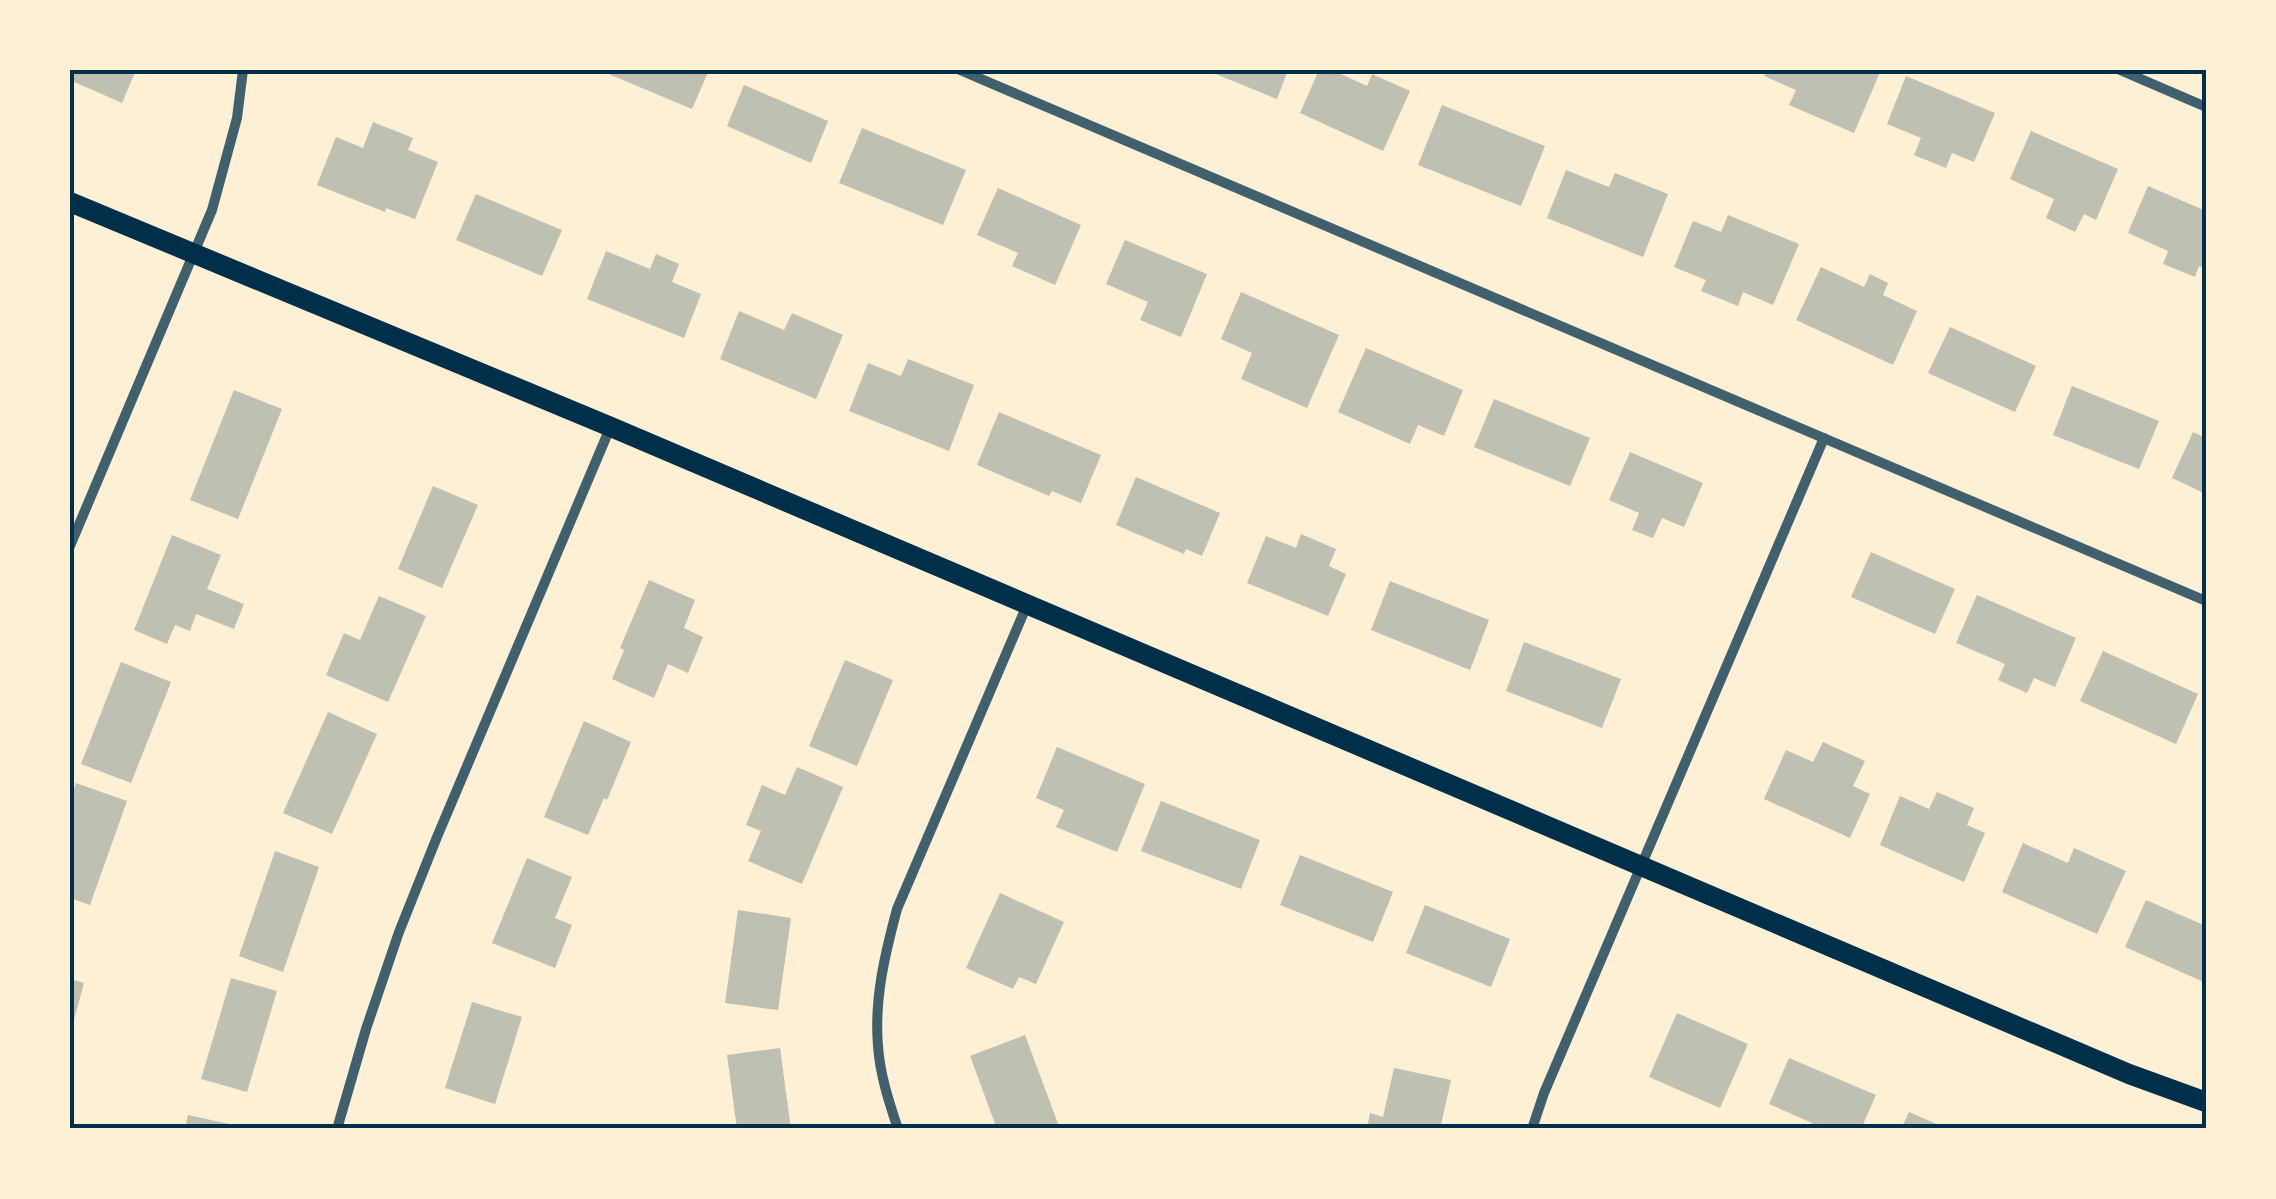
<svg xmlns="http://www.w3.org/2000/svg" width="2276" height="1199" viewBox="0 0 2276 1199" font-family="'Open Sans',sans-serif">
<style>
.building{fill:#bec0b2}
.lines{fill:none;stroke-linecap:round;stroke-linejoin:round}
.minor{stroke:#3f606c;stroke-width:10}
.secondary{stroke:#003049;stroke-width:20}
.neatline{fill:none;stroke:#003049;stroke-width:4}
</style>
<rect width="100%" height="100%" fill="#fdf0d5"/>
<g class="building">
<polygon points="70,70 136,70 122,103 70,80"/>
<polygon points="599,70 709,70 692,109"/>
<polygon points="1206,70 1288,70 1277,99"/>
<polygon points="1319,70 1332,70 1367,86 1372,74 1410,91 1383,151 1300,113"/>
<polygon points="1767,70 1881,70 1854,133 1789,105 1796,90 1764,76"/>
<polygon points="1906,76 1995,113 1974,162 1952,153 1946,168 1914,155 1921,138 1887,124"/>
<polygon points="744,85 828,121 811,163 727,126"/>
<polygon points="1442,105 1545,146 1521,206 1418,165"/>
<polygon points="373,122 413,138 408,150 438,162 415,219 386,208 385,212 317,185 336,137 363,148"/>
<polygon points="862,128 966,170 943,225 839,183"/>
<polygon points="2031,131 2118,169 2096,220 2084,214 2075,232 2046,218 2054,199 2010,179"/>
<polygon points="1566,170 1609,187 1615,173 1668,194 1643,257 1547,218"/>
<polygon points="2148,186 2206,211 2206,269 2199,266 2195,277 2163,264 2168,251 2128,233"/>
<polygon points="998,188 1081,225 1055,285 1012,266 1018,253 977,235"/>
<polygon points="476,194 562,230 542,276 456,240"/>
<polygon points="1728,215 1799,244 1773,305 1743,292 1738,306 1701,291 1706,280 1674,267 1693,221 1721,232"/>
<polygon points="1125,240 1207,274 1181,337 1140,320 1148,302 1106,284"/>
<polygon points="606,251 650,269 656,254 679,264 672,282 701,294 684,338 587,299"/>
<polygon points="1821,267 1864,287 1870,274 1888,283 1883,295 1917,311 1893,365 1796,320"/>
<polygon points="1241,292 1339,335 1307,408 1241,379 1252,353 1221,339"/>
<polygon points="739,311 784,330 792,313 843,335 816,399 720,359"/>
<polygon points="1950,327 2036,366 2015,412 1928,373"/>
<polygon points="1366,348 1463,390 1444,436 1418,425 1410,444 1338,412"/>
<polygon points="908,359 974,385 949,451 849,411 868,363 901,376"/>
<polygon points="2072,386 2159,421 2139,469 2053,435"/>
<polygon points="234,390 282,409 238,519 190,500"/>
<polygon points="1494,399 1590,438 1570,486 1474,447"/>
<polygon points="999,412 1101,455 1081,503 1052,491 1049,496 977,465"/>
<polygon points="2193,432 2206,438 2206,494 2172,478"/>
<polygon points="1630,452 1703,483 1684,527 1662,518 1653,538 1632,530 1639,513 1609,500"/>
<polygon points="1136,477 1220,513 1202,556 1186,549 1184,554 1116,525"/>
<polygon points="433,486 478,505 442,588 398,569"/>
<polygon points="1301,534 1336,549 1329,566 1346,574 1328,616 1247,583 1266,536 1296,548"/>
<polygon points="172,535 221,555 207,589 244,604 234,629 196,614 190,631 175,625 167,644 134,630"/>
<polygon points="1871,552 1955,589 1935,634 1851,597"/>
<polygon points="649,580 695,600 684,628 703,637 688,673 668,664 654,698 612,679 624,650 620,648"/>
<polygon points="1390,581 1489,620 1470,670 1371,630"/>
<polygon points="1977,595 2076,638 2055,687 2034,678 2027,693 1998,680 2005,664 1956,643"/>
<polygon points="379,596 426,616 388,702 326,675 344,633 360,640"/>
<polygon points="1524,642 1621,679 1602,728 1506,691"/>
<polygon points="2103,651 2198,694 2176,744 2080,701"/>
<polygon points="845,660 893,680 857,766 809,746"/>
<polygon points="121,662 171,682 131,783 81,764"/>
<polygon points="328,712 377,734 332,834 283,813"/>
<polygon points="584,721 631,742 607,800 604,798 588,835 544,817"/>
<polygon points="1823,742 1865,761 1853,786 1870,794 1850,838 1764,799 1786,750 1813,762"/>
<polygon points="1057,747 1145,784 1117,852 1056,827 1064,810 1036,798"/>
<polygon points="797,767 843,787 802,884 748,861 761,831 746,825 762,785 785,795"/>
<polygon points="76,783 127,801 90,905 70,898 70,800"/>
<polygon points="1937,792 1974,808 1967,825 1985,833 1964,882 1880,845 1900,796 1929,809"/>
<polygon points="1161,801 1260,840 1241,889 1141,851"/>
<polygon points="2023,843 2068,863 2074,848 2126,871 2097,934 2002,892"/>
<polygon points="275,851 319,867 283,972 239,956"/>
<polygon points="1300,855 1393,892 1373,942 1280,905"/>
<polygon points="527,858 572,877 555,918 572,925 555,968 492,943"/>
<polygon points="1000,893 1064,922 1036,984 1019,977 1013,989 966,968"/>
<polygon points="2146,900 2206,926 2206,983 2125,947"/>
<polygon points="1425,905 1510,939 1491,987 1406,953"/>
<polygon points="738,910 791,918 778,1010 725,1003"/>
<polygon points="231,978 277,991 247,1092 201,1079"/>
<polygon points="70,979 84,983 71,1031 70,1031"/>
<polygon points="472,1002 522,1017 495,1104 445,1088"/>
<polygon points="1677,1013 1748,1044 1720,1108 1649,1077"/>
<polygon points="1025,1035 1060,1129 997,1129 970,1056"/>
<polygon points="780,1048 791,1129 737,1129 727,1055"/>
<polygon points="1789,1058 1876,1095 1861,1129 1809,1129 1812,1123 1769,1104"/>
<polygon points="1394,1068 1451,1080 1440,1129 1367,1129 1370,1113 1383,1117"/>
<polygon points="1909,1112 1948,1129 1901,1129"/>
<polygon points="188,1115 243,1127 243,1129 185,1129"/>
</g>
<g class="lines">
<g class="minor">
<polyline points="960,70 2206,601"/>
<polyline points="2120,70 2206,107"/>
<polyline points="70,546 212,210 237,118 243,70"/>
<polyline points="337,1129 366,1029 399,932 437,837 610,428"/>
<path d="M898 1129C889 1102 880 1075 878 1046 874 999 885 954 897 909L1027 605"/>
<polyline points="1532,1129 1544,1093 1824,438"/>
</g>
<polyline class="secondary" points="70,202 611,427 2129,1074 2206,1102"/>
</g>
<rect width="2276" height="1199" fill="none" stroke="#fdf0d5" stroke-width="145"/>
<rect x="72" y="72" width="2132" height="1054" class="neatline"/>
</svg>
